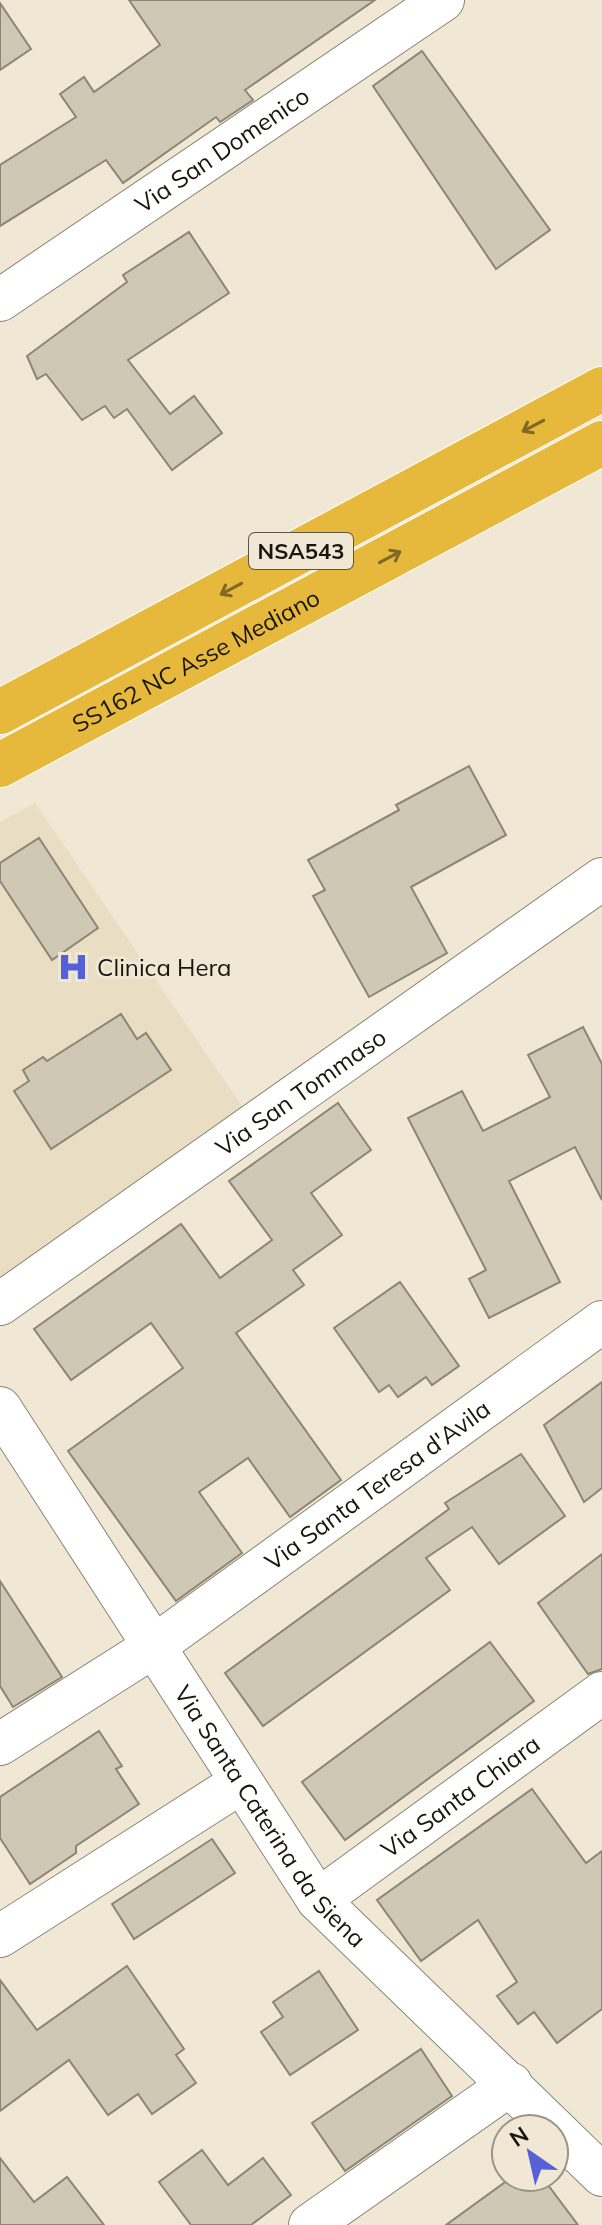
<svg xmlns="http://www.w3.org/2000/svg" width="602" height="2225" viewBox="0 0 602 2225" font-family="Mulish,sans-serif">
<style>
.built{fill:#e9dec4}
.building{fill:#cfc8b5;stroke:#8d8675;stroke-width:2}
.lines{fill:none;stroke-linecap:round;stroke-linejoin:round}
.minor-casing{stroke:#8c8573;stroke-width:44}
.highway-casing{stroke:#fff;stroke-width:46}
.minor{stroke:#fff;stroke-width:42}
.highway{stroke:#e6b93c;stroke-width:44}
.oneway{stroke:#806826}
.labels{text-anchor:middle;dominant-baseline:central;stroke-width:6;stroke-linejoin:round;paint-order:stroke}
.shield{fill:#f0e8d5;stroke:#5a554b;stroke-width:2}
.shield-label{font-size:22px;font-weight:bold;fill:#191610}
.street-label{font-size:24px;fill:#191610;stroke:#f0e8d5}
.poi-label{font-size:24px;fill:#191610;stroke:#f0e8d5;text-anchor:start}
</style>
<rect width="100%" height="100%" fill="#f0e8d5"/>
<polygon class="built" points="35,803 246,1112 0,1283 0,822"/>
<g class="building">
<polygon points="129,0 375,0 245,90 253,100 220,122 216,117 123,183 106,160 0,226 0,165 76,117 60,94 84,77 94,92 160,45"/>
<polygon points="0,3 31,49 0,70"/>
<polygon points="422,51 550,230 496,269 373,86"/>
<polygon points="189,232 229,293 128,360 170,414 194,396 222,433 172,470 127,409 114,418 105,406 82,420 46,374 37,379 27,356 127,282 123,275"/>
<polygon points="469,766 506,835 411,887 447,953 369,997 313,896 325,890 308,860 399,810 396,805"/>
<polygon points="39,838 98,928 52,960 0,881 0,863"/>
<polygon points="121,1014 137,1039 146,1033 171,1070 51,1149 14,1091 29,1081 23,1070 43,1057 47,1061"/>
<polygon points="583,1027 602,1064 602,1200 575,1147 509,1181 560,1282 489,1318 469,1279 486,1270 408,1118 462,1091 483,1131 550,1097 528,1055"/>
<polygon points="338,1103 371,1150 311,1193 342,1235 293,1270 304,1285 236,1333 341,1480 290,1517 248,1458 199,1492 242,1553 176,1601 68,1451 183,1368 151,1323 71,1380 34,1329 181,1224 220,1278 272,1240 229,1181"/>
<polygon points="400,1282 459,1366 432,1385 426,1377 398,1397 389,1385 379,1392 334,1328"/>
<polygon points="602,1382 602,1488 584,1502 544,1425"/>
<polygon points="521,1454 565,1516 499,1564 472,1527 426,1558 450,1590 263,1726 225,1673 449,1509 445,1503"/>
<polygon points="602,1554 602,1669 588,1674 538,1603"/>
<polygon points="0,1581 62,1677 13,1707 0,1686"/>
<polygon points="490,1642 534,1701 345,1840 302,1782"/>
<polygon points="99,1731 122,1766 116,1769 139,1804 76,1846 76,1853 30,1884 0,1838 0,1797"/>
<polygon points="532,1789 586,1863 602,1851 602,2009 557,2043 534,2012 518,2024 497,1996 517,1982 478,1920 421,1961 377,1900"/>
<polygon points="212,1839 235,1873 134,1939 112,1904"/>
<polygon points="127,1966 184,2049 176,2055 196,2083 152,2114 138,2094 108,2115 69,2060 0,2111 0,1980 37,2030"/>
<polygon points="319,1971 358,2030 290,2075 261,2032 283,2017 273,2002"/>
<polygon points="421,2049 452,2096 345,2171 312,2123"/>
<polygon points="202,2150 228,2185 263,2158 291,2195 251,2225 191,2225 159,2182"/>
<polygon points="0,2158 34,2202 67,2177 104,2225 0,2225"/>
<polygon points="512,2177 542,2177 578,2225 446,2225"/>
</g>
<g class="lines">
<g class="minor-casing">
<g id="minor">
<path id="s1" d="M0 300 443 0"/>
<path id="s2" d="M0 1304 602 879"/>
<path id="s3" d="M0 1408 318 1900 602 2175"/>
<path id="s4" d="M0 1744 153 1647 602 1322"/>
<path id="s5" d="M318 1900 602 1693"/>
<polyline points="0,1936 240,1783"/>
<polyline points="310,2225 511,2084"/>
</g>
</g>
<g class="highway-casing">
<g id="highway">
<polyline points="0,712 602,389"/>
<path id="s6" d="M0 765 602 443"/>
</g>
</g>
<use href="#minor" class="minor"/>
<use href="#highway" class="highway"/>
</g>
<defs><path id="oneway-shaft" d="M-6 0H5M1.5-3L5.5 0L1.5 3" fill="none" stroke-width="1.6" stroke-linecap="round" stroke-linejoin="round" transform="scale(2)"/></defs>
<g class="oneway">
<use href="#oneway-shaft" transform="translate(533 426) rotate(152)"/>
<use href="#oneway-shaft" transform="translate(390 557) rotate(-28)"/>
<use href="#oneway-shaft" transform="translate(231 589) rotate(152)"/>
</g>
<defs>
<g id="hospital-bare" transform="scale(2.4)"><path d="M-5-5h3v3.5h4V-5h3V5h-3V1.5h-4V5h-3Z" fill="#5661d8" stroke="#f0e8d5" stroke-width="2.5" paint-order="stroke"/></g>
</defs>
<g fill-rule="evenodd">
<use href="#hospital-bare" x="73" y="967"/>
</g>
<g class="labels">
<rect class="shield" x="249" y="533" width="104" height="36" rx="6"/>
<g class="shield-label">
<text x="301" y="551">NSA543</text>
</g>
<g class="street-label">
<text stroke="none"><textPath href="#s1" startOffset="268">Via San Domenico</textPath></text>
<text stroke="none"><textPath href="#s6" startOffset="222">SS162 NC Asse Mediano</textPath></text>
<text stroke="none"><textPath href="#s2" startOffset="368">Via San Tommaso</textPath></text>
<text stroke="none"><textPath href="#s4" startOffset="458">Via Santa Teresa d'Avila</textPath></text>
<text stroke="none"><textPath href="#s5" startOffset="176">Via Santa Chiara</textPath></text>
<text stroke="none"><textPath href="#s3" startOffset="490">Via Santa Caterina da Siena</textPath></text>
</g>
<g class="poi-label">
<text x="97" y="967">Clinica Hera</text>
</g>
</g>
<g transform="translate(530 2153) rotate(326)"><circle r="38" fill="#f0e8d5" stroke="#9a9486" stroke-width="2"/>
<path d="M0-6L14 30L0 20L-14 30Z" fill="#5661d8"/>
<text y="-12" font-size="22" font-weight="bold" text-anchor="middle" fill="#191610">N</text>
</g>
</svg>
